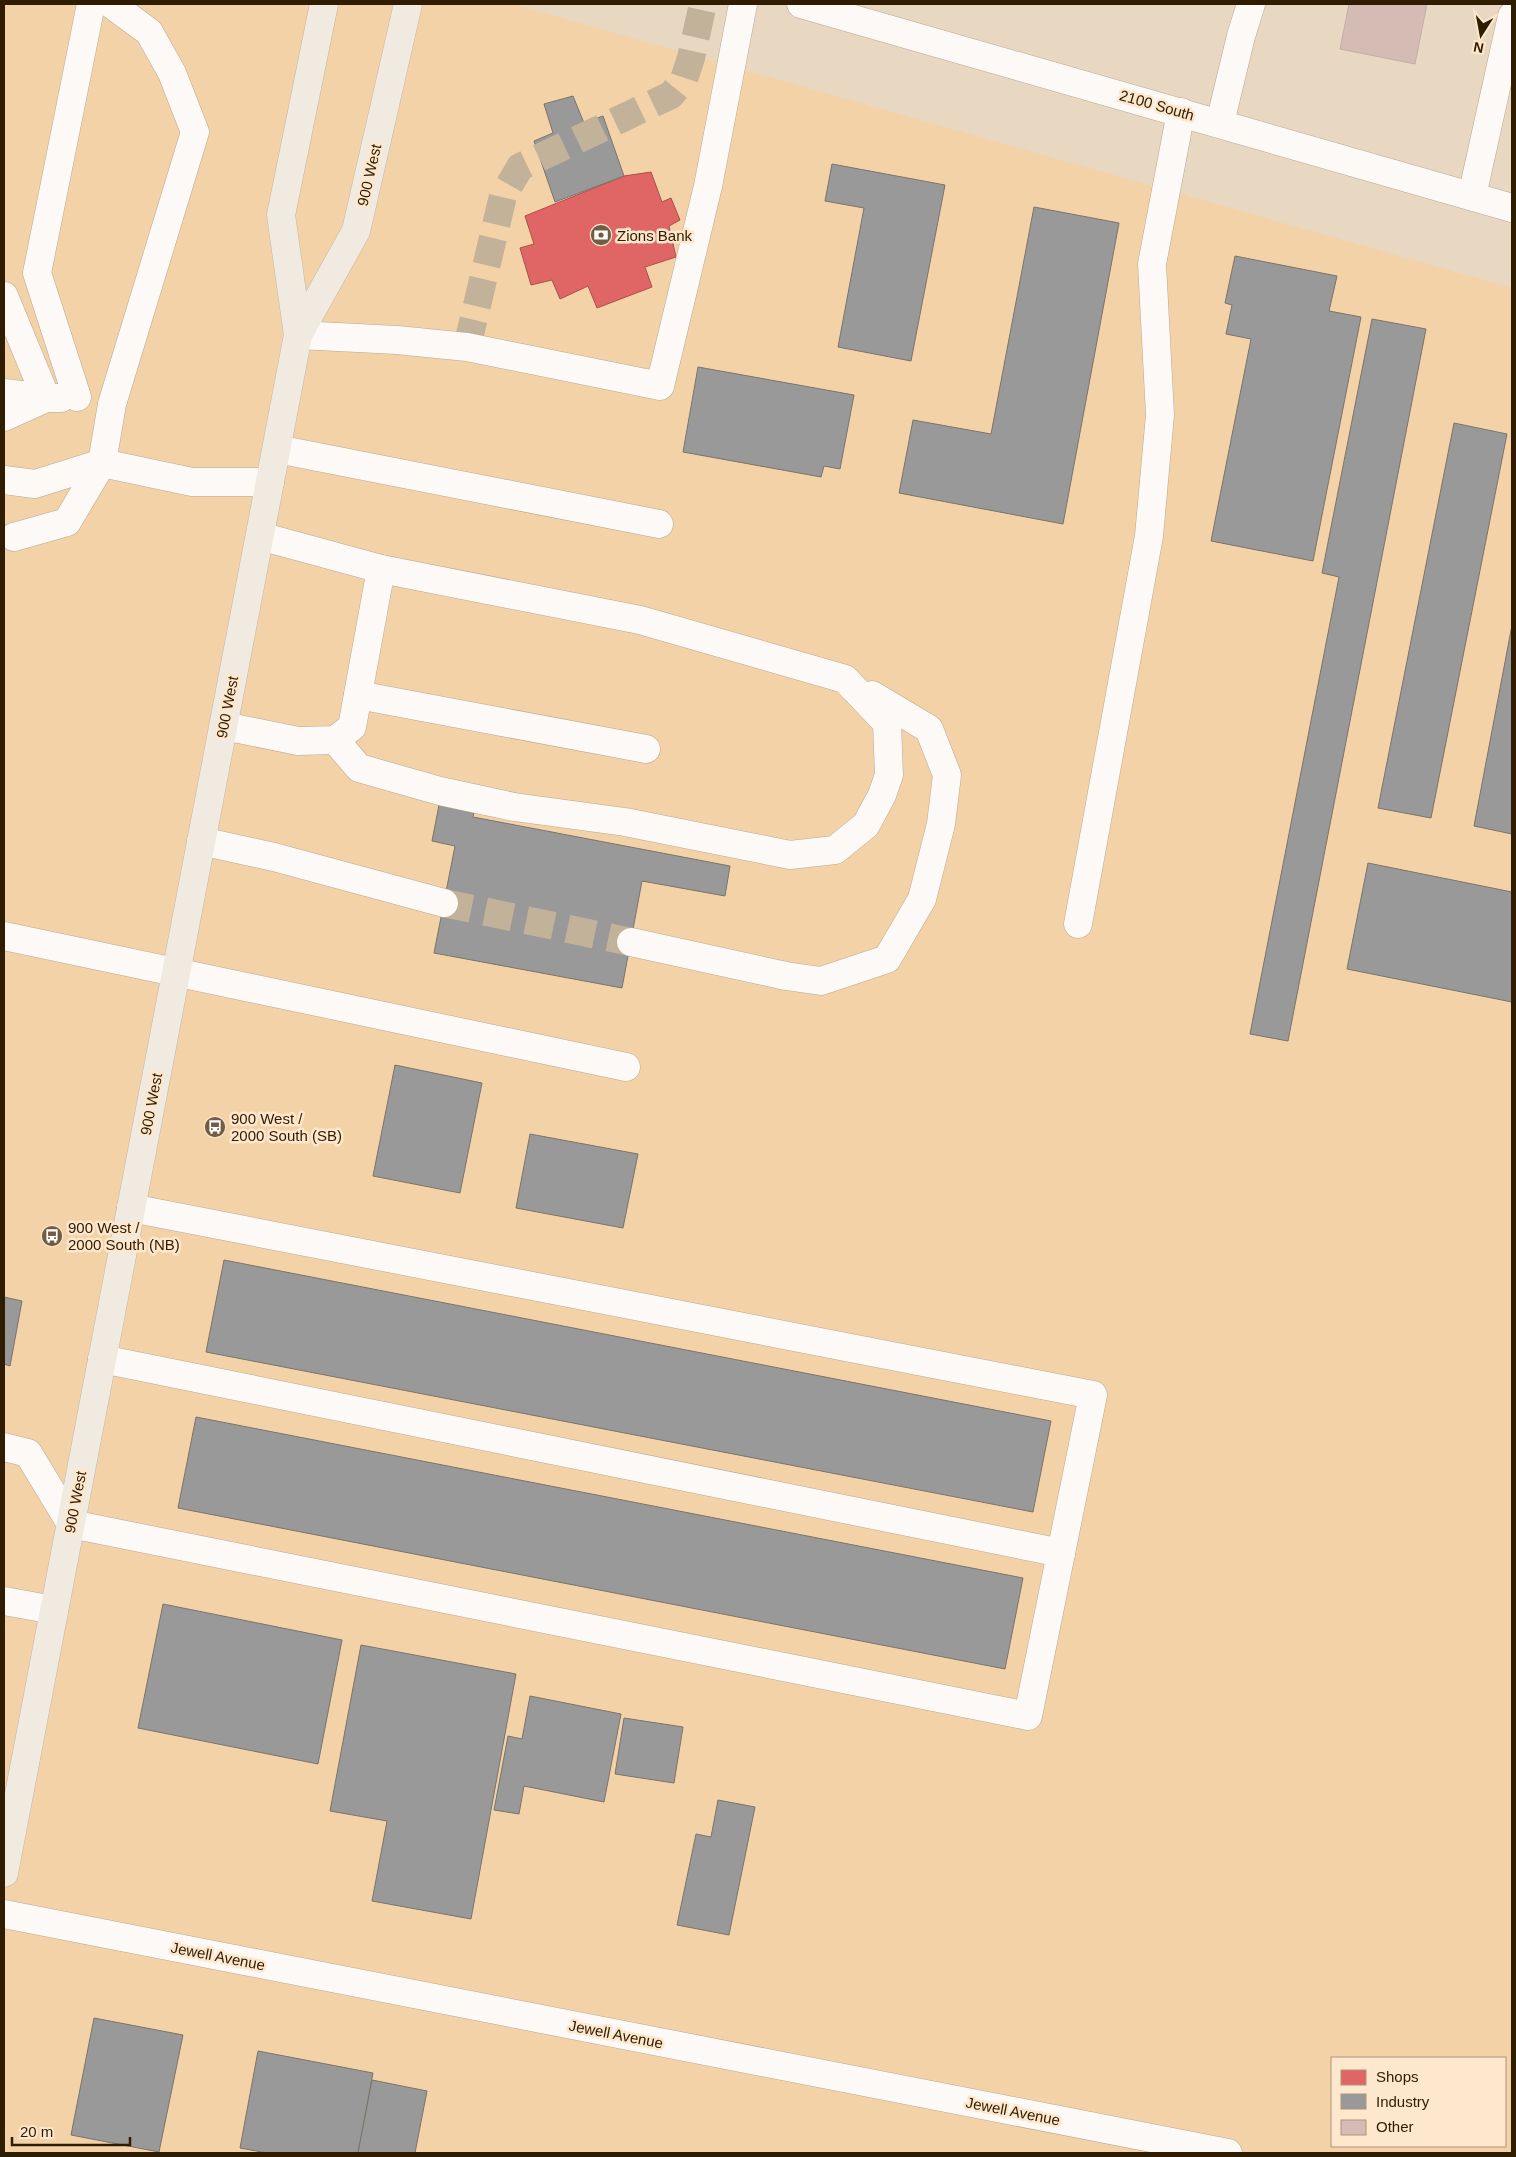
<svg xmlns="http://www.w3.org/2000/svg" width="1516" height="2157" viewBox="0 0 1516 2157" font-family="Helvetica,sans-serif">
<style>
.built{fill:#f4d2a8;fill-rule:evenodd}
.shops{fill:#e06666;stroke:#ab5047}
.industry{fill:#999;stroke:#7a746b}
.building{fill:#d4bcb4;stroke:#c6aea6}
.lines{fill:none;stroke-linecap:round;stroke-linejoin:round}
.minor-tunnel{stroke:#c3b29a;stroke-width:28;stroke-dasharray:28 14;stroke-linecap:butt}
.minor-casing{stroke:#baa892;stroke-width:29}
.major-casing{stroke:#c2b7a8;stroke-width:29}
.minor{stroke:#fcf9f6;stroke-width:28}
.major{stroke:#f1eae0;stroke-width:28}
.labels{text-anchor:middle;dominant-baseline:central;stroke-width:5;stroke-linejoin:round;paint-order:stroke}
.street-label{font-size:15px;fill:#301c00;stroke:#fde7cd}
.poi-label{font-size:15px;fill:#301c00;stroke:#fde7cd;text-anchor:start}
</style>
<rect width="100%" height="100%" fill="#e8d7c1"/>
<path class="built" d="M4 4H512L1512 288V2153H4ZM1332 2058H1505V2146H1332Z"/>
<polygon class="shops" points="651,172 662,202 671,198 680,220 669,226 676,257 645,267 652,287 597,308 588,286 560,299 552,280 531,285 520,248 534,244 525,216 624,176"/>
<g class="industry">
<polygon points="573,96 584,123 603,116 624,176 555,202 534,141 553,133 544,104"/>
<polygon points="832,164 945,185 911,361 838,347 864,208 825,201"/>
<polygon points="1034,207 1119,223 1063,524 899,493 913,420 991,434"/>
<polygon points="1235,256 1337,276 1329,311 1361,317 1313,561 1211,541 1251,339 1226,334 1232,305 1225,303"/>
<polygon points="1372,319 1426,329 1288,1041 1250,1034 1339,577 1322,573"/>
<polygon points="698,367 854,395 840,469 824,466 821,477 683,452"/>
<polygon points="1454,423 1507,434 1431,818 1378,808"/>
<polygon points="1512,625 1512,834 1474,826"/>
<polygon points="439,805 474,812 473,817 730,866 725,896 642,881 622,988 434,953 455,846 432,841"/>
<polygon points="1368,863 1512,892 1512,1002 1347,969"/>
<polygon points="395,1065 482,1083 460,1193 373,1176"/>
<polygon points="530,1134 638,1154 623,1228 516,1208"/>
<polygon points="224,1260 1051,1421 1033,1512 206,1352"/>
<polygon points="4,1297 22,1301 10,1366 4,1364"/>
<polygon points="196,1417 1023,1578 1005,1669 178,1508"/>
<polygon points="163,1604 342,1640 318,1764 138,1728"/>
<polygon points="361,1645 516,1674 471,1919 372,1901 387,1821 330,1811"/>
<polygon points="530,1696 621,1714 604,1802 524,1786 519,1814 494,1810 508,1736 522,1739"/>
<polygon points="624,1718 683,1727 674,1783 615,1774"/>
<polygon points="718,1800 755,1807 729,1935 677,1925 696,1834 711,1837"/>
<polygon points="94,2018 183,2035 159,2152 71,2135"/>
<polygon points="258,2051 373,2073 358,2153 267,2153 240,2148"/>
<polygon points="372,2080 427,2091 415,2153 358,2153"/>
</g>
<polygon class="building" points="1349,4 1427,4 1415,64 1340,49"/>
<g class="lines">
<g class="minor-tunnel">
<polyline points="467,347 503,196 520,167 671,95 684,79 691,58 703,4"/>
<polyline points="444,903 631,942"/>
</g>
<g class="minor-casing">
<g id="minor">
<polyline points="801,4 1512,208"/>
<polyline points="1220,123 1241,36 1251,4"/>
<polyline points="1472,196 1512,16"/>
<polyline points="4,296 46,398"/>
<polyline points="298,335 397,340 467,347 660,386 708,186 743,4"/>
<polyline points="4,393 46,398 61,398"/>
<polyline points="77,397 37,273 91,4"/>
<polyline points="4,417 46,398"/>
<polyline points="277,449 659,524"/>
<polyline points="4,480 35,484 102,463 192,482 270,482"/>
<polyline points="14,537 67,522 102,463 112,404 195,132 172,73 149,32 111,4"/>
<polyline points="358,695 646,749"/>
<polyline points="224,726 298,741 335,740 352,727 381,569 260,536"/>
<polyline points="335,740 359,768 440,791 514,807 625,822 790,855 835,850 866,825 882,795 889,775 887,723 845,679 640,620 381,569"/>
<polyline points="201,841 274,857 444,903"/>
<polyline points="1078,924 1149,536 1160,415 1152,264 1181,112"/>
<polyline points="4,936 626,1067"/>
<polyline points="631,942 786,976 821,981 887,959 922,899 941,824 947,775 929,729 872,695"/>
<polyline points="102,1359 1061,1553"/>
<polyline points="4,1447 28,1453 71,1524 1028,1716 1093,1395 131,1208"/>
<polyline points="4,1601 54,1610"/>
<polyline points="4,1914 1228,2153"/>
</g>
</g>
<g class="major-casing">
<g id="major">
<polyline points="298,335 281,215 324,4"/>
<polyline points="4,1873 298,335 356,231 408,4"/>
</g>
</g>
<use href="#minor" class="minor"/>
<use href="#major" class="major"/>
</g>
<defs>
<g id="bank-disc" transform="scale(1.125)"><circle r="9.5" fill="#705d44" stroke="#fde7cd"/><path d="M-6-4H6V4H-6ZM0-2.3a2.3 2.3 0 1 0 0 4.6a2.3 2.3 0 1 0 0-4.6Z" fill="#fff"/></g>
<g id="bus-disc" transform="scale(1.125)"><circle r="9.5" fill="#705d44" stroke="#fde7cd"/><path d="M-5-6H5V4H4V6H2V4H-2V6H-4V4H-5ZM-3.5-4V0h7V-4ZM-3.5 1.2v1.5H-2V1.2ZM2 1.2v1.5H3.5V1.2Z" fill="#fff"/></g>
</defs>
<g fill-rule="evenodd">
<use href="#bank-disc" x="601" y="235"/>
<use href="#bus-disc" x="215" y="1127"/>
<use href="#bus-disc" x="52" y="1236"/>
</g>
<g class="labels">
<g class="street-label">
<text transform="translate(1157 105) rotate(16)">2100 South</text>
<text transform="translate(369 175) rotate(-77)">900 West</text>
<text transform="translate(227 707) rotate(-79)">900 West</text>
<text transform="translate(151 1104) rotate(-79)">900 West</text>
<text transform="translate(75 1502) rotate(-79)">900 West</text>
<text transform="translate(218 1956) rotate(11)">Jewell Avenue</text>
<text transform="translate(616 2034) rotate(11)">Jewell Avenue</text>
<text transform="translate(1013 2111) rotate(11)">Jewell Avenue</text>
</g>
<g class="poi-label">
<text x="617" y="235">Zions Bank</text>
<text x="231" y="1118">900 West /<tspan x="231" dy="17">2000 South (SB)</tspan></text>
<text x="68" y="1227">900 West /<tspan x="68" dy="17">2000 South (NB)</tspan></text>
</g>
</g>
<rect width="1516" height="2157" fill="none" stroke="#301c00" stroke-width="10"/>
<rect x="1331" y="2057" width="175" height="90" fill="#fde7cd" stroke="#ab967b"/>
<rect x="1341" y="2070" width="25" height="15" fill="#e06666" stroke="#ab967b"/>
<text x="1376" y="2082" font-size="15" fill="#301c00">Shops</text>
<rect x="1341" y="2094" width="25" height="15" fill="#999999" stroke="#ab967b"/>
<text x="1376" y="2107" font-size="15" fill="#301c00">Industry</text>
<rect x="1341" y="2120" width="25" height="15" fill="#d4bcb4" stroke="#ab967b"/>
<text x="1376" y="2132" font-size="15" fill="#301c00">Other</text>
<g transform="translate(1481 35) rotate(191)" stroke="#fde7cd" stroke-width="4" paint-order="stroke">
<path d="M0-4L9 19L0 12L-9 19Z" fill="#301c00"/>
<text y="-8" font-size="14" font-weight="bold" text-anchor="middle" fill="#301c00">N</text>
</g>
<path d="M12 2137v8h118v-8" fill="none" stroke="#301c00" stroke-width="2.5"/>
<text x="20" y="2137" font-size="15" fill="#301c00" stroke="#fde7cd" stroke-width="4" paint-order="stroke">20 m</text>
</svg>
